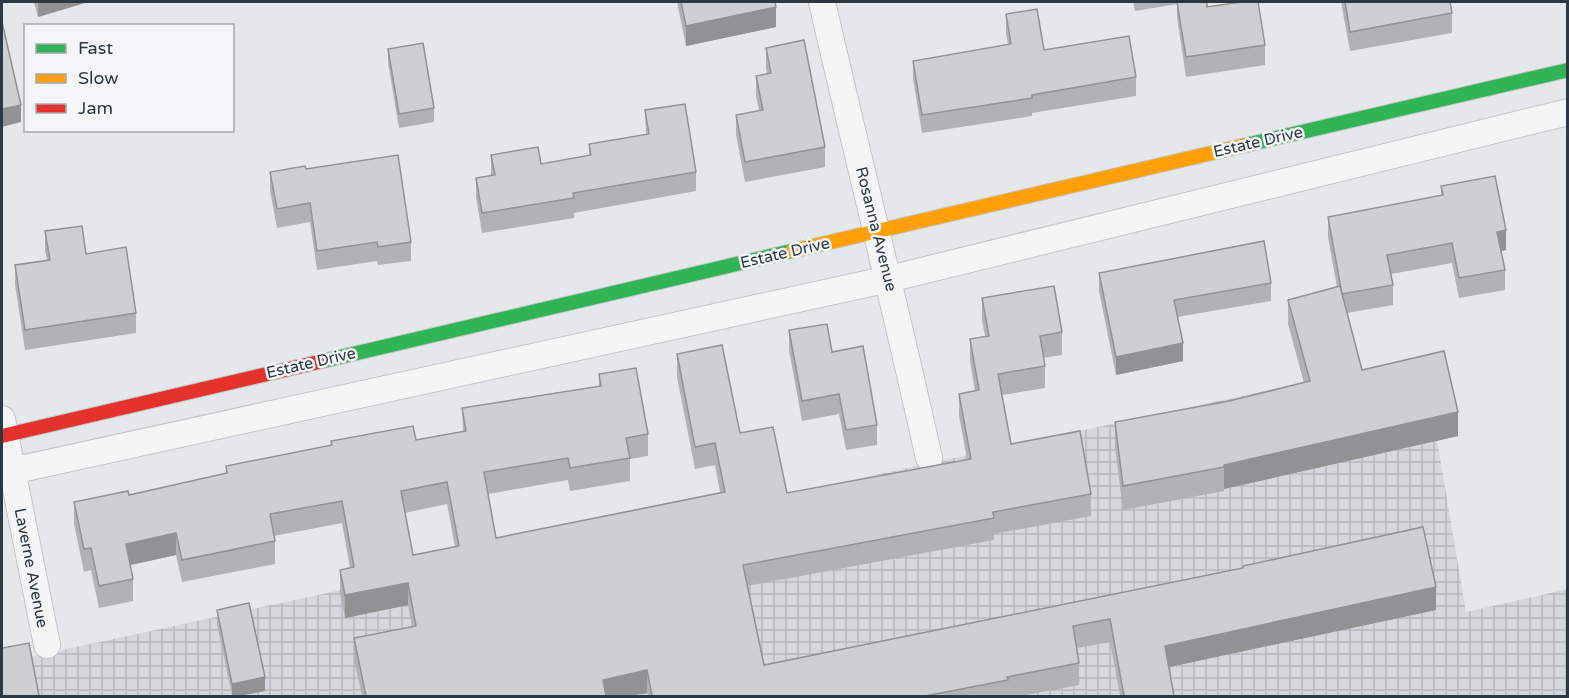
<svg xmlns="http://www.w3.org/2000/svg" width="1569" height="698" viewBox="0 0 1569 698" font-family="'Varela Round',sans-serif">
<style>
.industrial{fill:url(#industrial-grid)}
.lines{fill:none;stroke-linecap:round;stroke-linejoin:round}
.street-casing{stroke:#c3c6c8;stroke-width:28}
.fast-casing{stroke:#c3c6c8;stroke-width:16}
.slow-casing{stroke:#c3c6c8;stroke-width:16}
.jam-casing{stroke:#c3c6c8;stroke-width:16}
.street{stroke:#f4f6f6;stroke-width:26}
.fast{stroke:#30b455;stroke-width:14}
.slow{stroke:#ff9f0a;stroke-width:14}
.jam{stroke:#e5322d;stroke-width:14}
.wall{fill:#b0b3b5;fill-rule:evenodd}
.shaded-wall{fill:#909293}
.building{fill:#cdd0d2;stroke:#909293;stroke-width:1.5;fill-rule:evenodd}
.labels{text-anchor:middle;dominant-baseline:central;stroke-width:5;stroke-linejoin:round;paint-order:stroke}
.street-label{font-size:16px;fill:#2c3943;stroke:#f4f6f8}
</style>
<defs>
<pattern id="industrial-grid" width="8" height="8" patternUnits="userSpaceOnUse" patternTransform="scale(1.5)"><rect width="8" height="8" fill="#d4d8dd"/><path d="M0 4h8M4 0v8" fill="none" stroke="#b6babf"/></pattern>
</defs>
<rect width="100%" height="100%" fill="#e5e8ea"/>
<polygon class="industrial" points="1423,357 1466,612 1568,589 1567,696 2,696 2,663"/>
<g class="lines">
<g class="street-casing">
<g id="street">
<path d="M822 2C857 154 895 305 929 458"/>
<polyline points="2,419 47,645"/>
<polyline points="2,473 889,279 1568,112"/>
</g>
</g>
<g class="fast-casing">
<g id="fast">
<polyline points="1246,145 1568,70"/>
<polyline points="323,361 792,251"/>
</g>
</g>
<g class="slow-casing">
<polyline id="slow" points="792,251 1246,145"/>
</g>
<g class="jam-casing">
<polyline id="jam" points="2,436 323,361"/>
</g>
<use href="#street" class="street"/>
<use href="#fast" class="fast"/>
<use href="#slow" class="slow"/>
<use href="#jam" class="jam"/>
</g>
<g class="wall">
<polygon points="34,2 88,2 38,17"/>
<polygon points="677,2 775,2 776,27 686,46"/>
<polygon points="1133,2 1207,2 1207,7 1265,45 1265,65 1186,77 1177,17 1177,4 1135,11"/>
<polygon points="1341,2 1450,2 1452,13 1452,33 1350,51"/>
<polygon points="1006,14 1044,50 1136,77 1136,96 1032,113 1032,116 922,133 913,79 913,61 1008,45 1006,33"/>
<polygon points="766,48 825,147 825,167 745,182 736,135 736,115 759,110 756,96 756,76 767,74 766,68"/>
<polygon points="388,49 434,108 434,122 399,128 388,63"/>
<polygon points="645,110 696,172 696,191 574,213 574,218 482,233 476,197 476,178 491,175 491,155 541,164 589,156 589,144 646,134"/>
<polygon points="306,169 411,242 411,261 378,265 377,261 317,270 310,222 277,228 270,191 270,172"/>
<polygon points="1441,186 1506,250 1501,251 1505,270 1505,290 1459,298 1452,263 1391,274 1393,285 1393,305 1347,313 1362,370 1458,436 1224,489 1224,491 1123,510 1115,447 1115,422 1229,401 1304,383 1288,324 1288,300 1337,287 1328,237 1328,217 1441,196"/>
<polygon points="45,231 86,254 136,313 136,333 25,350 15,285 15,265 47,260 45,251"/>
<polygon points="1099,273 1271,283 1271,301 1177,317 1183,361 1116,375 1099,291"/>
<path d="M982 298 1062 332V355L1043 358 1045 366V388L1002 395 1011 444 1091 494V516L994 534V540L747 586 764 665 1243 568 1436 610 1169 667 1174 696H1120L1110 642 1077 648 1079 663V685L1021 696H648L647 693 630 696H362L354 661V638L412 627 408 605 345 618 340 593V570L350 568 342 523 274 536 275 541V564L182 582 176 555 130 565 133 579V601L99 608 91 570 84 572 74 524V502L129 495 226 474V466L331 446V441L416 440 463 431 462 408 599 386V374L648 434V456L630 459V481L570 491 568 480 488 494 496 538 720 492 715 465 695 469 677 377V354L787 493 967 459 959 416V394L975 391 970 361V339L985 336 982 320ZM447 504 455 547 413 555 405 513Z"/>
<polygon points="789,330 832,352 877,425 877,445 846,450 839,414 802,421 789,350"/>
<polygon points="217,610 265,691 239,696 232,696 217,624"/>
</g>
<g class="shaded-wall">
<polygon points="38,2 88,2 38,17"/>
<polygon points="776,7 776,27 686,46 686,26"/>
<polygon points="21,105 21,122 2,127 2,109"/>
<polygon points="1506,230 1506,250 1497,252 1497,232"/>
<polygon points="1183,343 1183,361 1116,375 1116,357"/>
<polygon points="1458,412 1458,436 1224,489 1224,465"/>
<polygon points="176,533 176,555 126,566 126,544"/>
<polygon points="408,583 408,605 345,618 345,595"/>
<polygon points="1436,587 1436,610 1165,668 1165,646"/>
<polygon points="647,670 647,693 630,696 603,696 603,680"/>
<polygon points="265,677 265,691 239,696 232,696 232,684"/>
</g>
<g class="building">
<polygon points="681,2 775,2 776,7 686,26"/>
<polygon points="1177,2 1207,2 1207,7 1241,2 1258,2 1265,45 1186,57"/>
<polygon points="1345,2 1450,2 1452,13 1350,32"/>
<polygon points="1037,9 1044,50 1129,36 1136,77 1032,95 1032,98 922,115 913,61 1011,44 1006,14"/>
<polygon points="2,22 21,105 2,109"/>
<polygon points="804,40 825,147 745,162 736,115 763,110 756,76 771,73 766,48"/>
<polygon points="423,43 434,108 399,114 388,49"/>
<polygon points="685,104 696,172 573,193 574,198 482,213 476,178 495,175 491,155 538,147 541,164 591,155 589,144 649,134 645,110"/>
<polygon points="398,155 411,242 378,247 377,242 317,251 310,203 277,209 270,172 305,166 306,169"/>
<polygon points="1495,176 1506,230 1497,232 1505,270 1459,278 1452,243 1387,255 1393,285 1342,294 1328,217 1443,195 1441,186"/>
<polygon points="82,226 86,254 126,247 136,313 25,330 15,265 50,260 45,231"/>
<polygon points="1264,241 1271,283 1174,300 1183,343 1116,357 1099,273"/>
<path d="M1054 286 1062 332 1040 336 1045 366 998 374 1011 444 1080 431 1091 494 993 512 994 518 743 565 764 665 1243 568V566L1423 527 1436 587 1165 646 1174 696H1124L1110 619 1073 626 1079 663 1007 677 1008 680 925 696H652L647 670 603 680 606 696H366L354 638 416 626 408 583 345 595 340 570 354 567 342 501 270 514 275 541 182 560 176 533 126 544 133 579 99 586 91 548 84 549 74 502 128 491 129 495 227 473 226 466 332 445 331 441 413 426 416 440 466 431 462 408 601 386 599 374 636 368 648 434 626 438 630 458 570 468 568 458 484 472 496 538 725 492 715 443 695 447 677 354 722 345 740 433 773 427 787 493 971 459 959 394 979 390 970 339 989 336 982 298ZM447 482 459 546 413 555 401 491Z"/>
<polygon points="1340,286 1362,370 1444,351 1458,412 1224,465 1224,467 1123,486 1115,422 1229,401 1310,381 1288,300"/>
<polygon points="827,324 832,352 863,346 877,425 846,430 839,394 802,401 789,330"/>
<polygon points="249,603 265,677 232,684 217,610"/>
<polygon points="29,643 39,696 2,696 2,648"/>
</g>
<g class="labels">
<g class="street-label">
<text transform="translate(1258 142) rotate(-13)">Estate Drive</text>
<text transform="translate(876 229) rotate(76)">Rosanna Avenue</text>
<text transform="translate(785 253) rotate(-13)">Estate Drive</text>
<text transform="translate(311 363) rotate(-13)">Estate Drive</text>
<text transform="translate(31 568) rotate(79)">Laverne Avenue</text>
</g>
</g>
<rect width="1569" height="698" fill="none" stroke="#2c3943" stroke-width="6"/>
<rect x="24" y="24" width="210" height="108" fill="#f4f6f8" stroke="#a4aab0" stroke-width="1.5"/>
<rect x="36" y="44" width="30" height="9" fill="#30b455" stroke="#a4aab0" stroke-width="1.5"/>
<text x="78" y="54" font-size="18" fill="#2c3943">Fast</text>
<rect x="36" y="74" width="30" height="9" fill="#ff9f0a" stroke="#a4aab0" stroke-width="1.5"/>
<text x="78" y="84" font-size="18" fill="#2c3943">Slow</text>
<rect x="36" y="104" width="30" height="9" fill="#e5322d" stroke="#a4aab0" stroke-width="1.5"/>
<text x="78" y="114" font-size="18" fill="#2c3943">Jam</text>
</svg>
